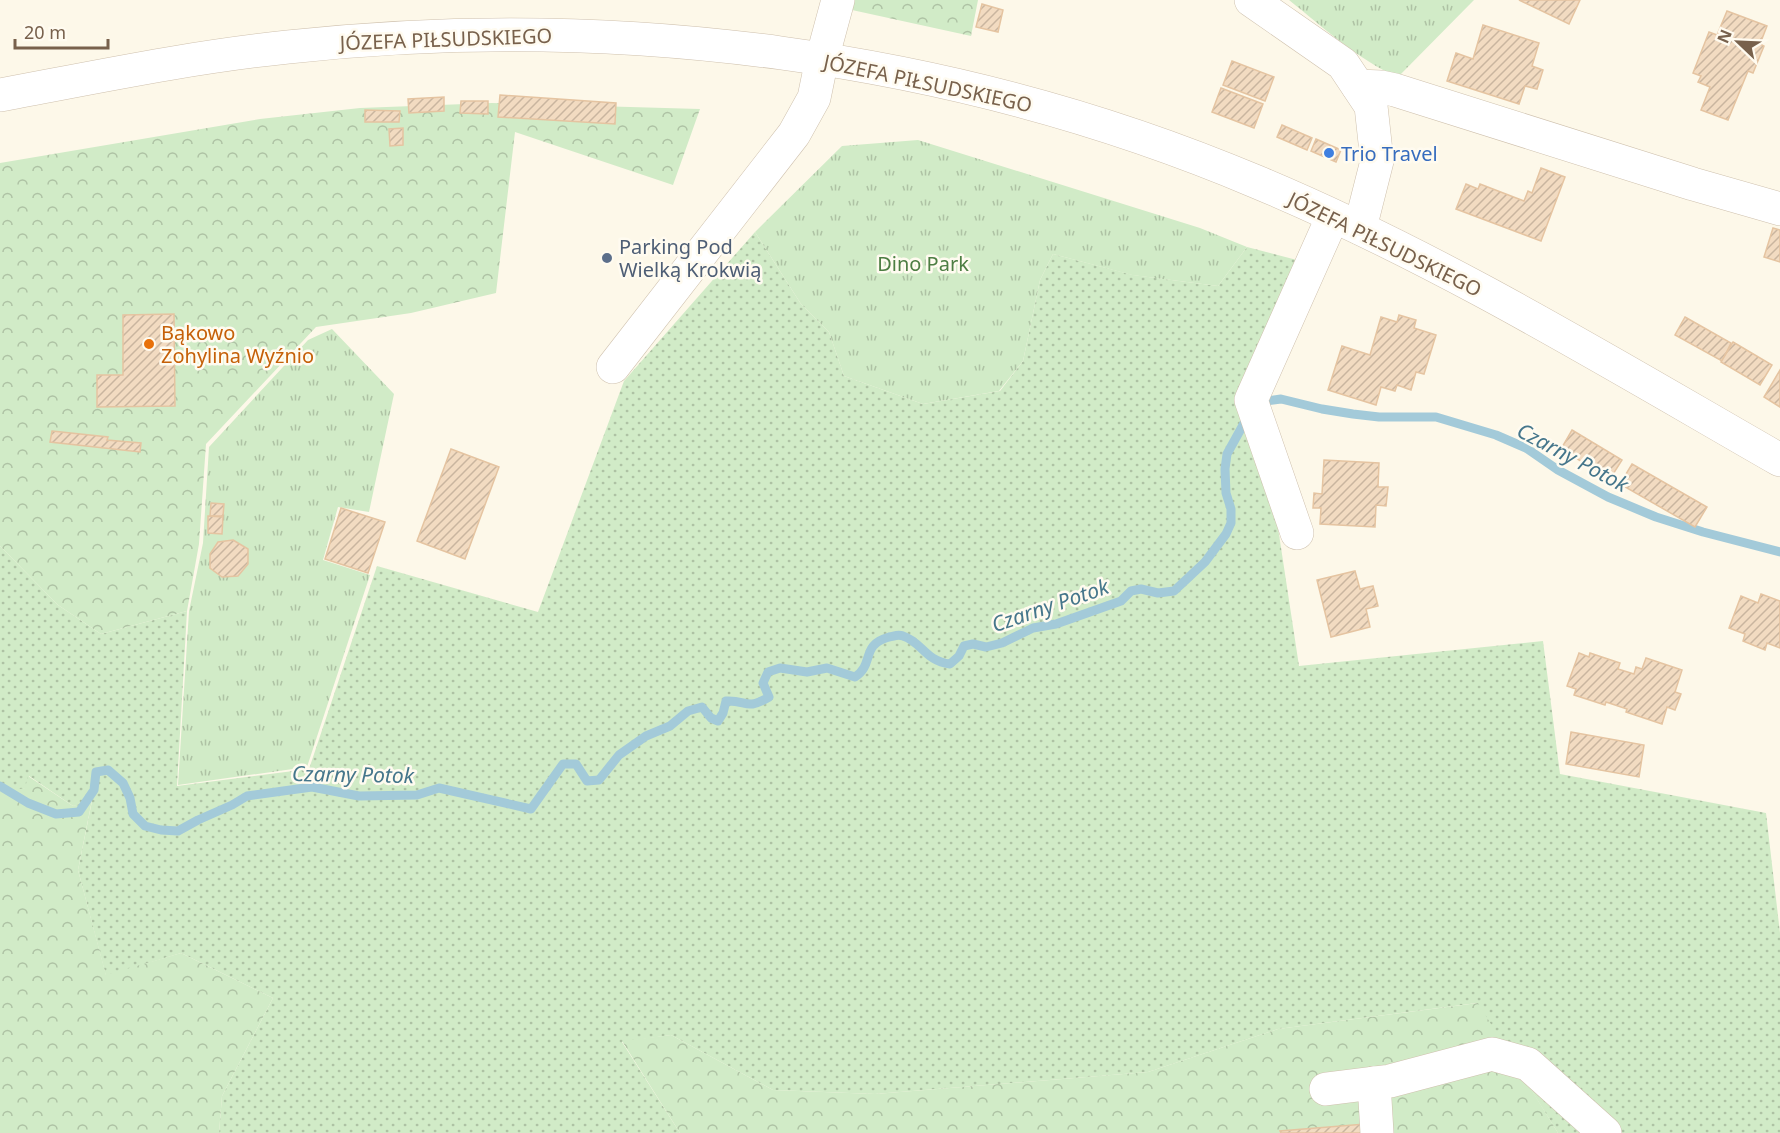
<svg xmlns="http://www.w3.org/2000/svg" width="1780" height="1133" viewBox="0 0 1780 1133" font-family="'Noto Sans',sans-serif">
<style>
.grass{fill:url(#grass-dots)}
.forest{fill:url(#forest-crowns)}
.park{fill:url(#park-tufts)}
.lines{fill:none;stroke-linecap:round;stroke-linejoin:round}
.stream{stroke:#a3cad9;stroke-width:9}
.building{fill:url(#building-hatch);stroke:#e5c4a1;stroke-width:1.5}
.minor-casing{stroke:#cfc1ae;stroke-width:34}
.minor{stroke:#fff;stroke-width:33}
.shop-dot{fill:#3f7fe0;stroke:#fffbf0;stroke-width:2}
.service-dot{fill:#5c6f8a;stroke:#fffbf0;stroke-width:2}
.food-dot{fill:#e8710a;stroke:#fffbf0;stroke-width:2}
.labels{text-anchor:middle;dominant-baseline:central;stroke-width:5;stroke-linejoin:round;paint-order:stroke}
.street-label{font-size:20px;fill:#78614c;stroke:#fffbf0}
.shop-label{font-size:20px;fill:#366cbe;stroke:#fffbf0;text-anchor:start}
.service-label{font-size:20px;fill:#4e5e75;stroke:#fffbf0;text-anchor:start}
.park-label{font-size:20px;fill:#4d7e43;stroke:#fffbf0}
.food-label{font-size:20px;fill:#c56008;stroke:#fffbf0;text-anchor:start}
.water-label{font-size:21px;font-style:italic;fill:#45768b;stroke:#fffbf0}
</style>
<defs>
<pattern id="grass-dots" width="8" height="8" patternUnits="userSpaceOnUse" patternTransform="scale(1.5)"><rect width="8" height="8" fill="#d1ebc7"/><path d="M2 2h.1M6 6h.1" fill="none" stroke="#aec2a4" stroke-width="1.8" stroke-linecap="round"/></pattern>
<pattern id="forest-crowns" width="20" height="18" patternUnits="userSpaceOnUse" patternTransform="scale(1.5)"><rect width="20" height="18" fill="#d1ebc7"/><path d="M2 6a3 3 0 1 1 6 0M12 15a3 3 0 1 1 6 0" fill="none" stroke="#aec2a4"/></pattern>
<pattern id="park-tufts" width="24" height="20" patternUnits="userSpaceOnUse" patternTransform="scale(1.5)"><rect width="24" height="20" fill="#d1ebc7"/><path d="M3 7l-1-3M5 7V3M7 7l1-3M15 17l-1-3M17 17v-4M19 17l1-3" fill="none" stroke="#aec2a4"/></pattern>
<pattern id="building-hatch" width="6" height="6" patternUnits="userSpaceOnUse" patternTransform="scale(1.5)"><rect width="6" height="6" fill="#f2dbc1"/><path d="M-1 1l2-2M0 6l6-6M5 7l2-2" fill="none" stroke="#c9b59f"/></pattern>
</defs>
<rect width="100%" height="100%" fill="#fdf8e9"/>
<polygon class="grass" points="755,232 801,304 829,332 844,376 923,404 1000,391 1023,361 1040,280 1053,254 1133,275 1218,286 1247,247 1316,265 1261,416 1299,666 1543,641 1560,774 1766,813 1780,933 1780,1133 1558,1133 1477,1003 1278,1029 1148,1072 875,1094 773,1090 671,1035 622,1042 680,1133 219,1133 222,1096 273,998 181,953 106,976 78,870 92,801 73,806 29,776 26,788 2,795 0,793 0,546 58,605 101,634 187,611 177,786 309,769 377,566 538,612 624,381"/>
<g class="forest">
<polygon points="853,0 978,0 971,36 852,10"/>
<polygon points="492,103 700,109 673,185 515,132 496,293 411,313 316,327 206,444 199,544 187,611 101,634 58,605 0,546 0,163 260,119 360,108"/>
<polygon points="28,776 73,806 92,800 78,870 106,975 181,953 273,998 222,1096 219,1133 0,1133 0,793 25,788"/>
<polygon points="1478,1003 1558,1133 680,1133 622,1041 671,1035 773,1090 875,1094 1148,1072 1278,1029"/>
</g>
<g class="park">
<path d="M1289 0H1474L1398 77C1358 60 1323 27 1289 0Z"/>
<polygon points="918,140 1200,228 1247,247 1218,286 1132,275 1053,254 1040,280 1023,361 999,391 923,404 844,376 829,332 801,304 755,232 842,146"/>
<polygon points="332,329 394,394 369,512 338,507 323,560 370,575 307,767 178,785 189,611 203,543 209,447 308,340"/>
</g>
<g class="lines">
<g class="stream">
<polyline points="1258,402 1281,399 1322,409 1353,414 1379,417 1436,417 1496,435 1526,448 1558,470 1608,497 1656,517 1703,532 1780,552"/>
<path d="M0 786 28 803 56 814 79 812 94 790 96 772 108 770 123 783 130 798 133 814 145 826 161 830 178 831 198 820 232 805 247 796 312 787 359 796 417 795 439 788 531 809 563 764H576L587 781 599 780 619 755 646 736 670 726 688 711 702 707 711 718 718 721 723 713 726 701C748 700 745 711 769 697L763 683 768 672 780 668 807 672 827 668 855 677C875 664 860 645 889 637 895 636 898 634 903 636 922 642 925 661 950 664L959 656 964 646 973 644 986 647 1002 643 1033 628 1056 624 1121 601 1131 591 1141 589 1158 593 1174 591 1205 562 1226 534 1231 523V509L1226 493 1225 469 1227 454 1248 416"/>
</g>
</g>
<g class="building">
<polygon points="1519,0 1580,0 1569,24"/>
<polygon points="982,4 1003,10 998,32 976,27"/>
<polygon points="1727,11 1767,26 1760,44 1764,46 1753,73 1748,71 1728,120 1701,110 1710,87 1698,82 1701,76 1693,73 1709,32 1717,35"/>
<polygon points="1483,25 1539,43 1532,66 1543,70 1537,89 1525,86 1519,104 1447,81 1456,53 1473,59"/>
<polygon points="1232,61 1274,77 1265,101 1223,85"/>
<polygon points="1221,88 1263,104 1254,128 1212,112"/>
<polygon points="500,95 616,103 615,124 498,117"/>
<polygon points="444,97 444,111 409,113 408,99"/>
<polygon points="461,101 488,101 488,114 460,113"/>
<polygon points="365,110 400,111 399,122 365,122"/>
<polygon points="1282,125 1312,138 1307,150 1277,137"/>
<polygon points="403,128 403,145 390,146 389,129"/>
<polygon points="1316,139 1341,150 1336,162 1311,151"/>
<polygon points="1541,168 1565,177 1541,241 1456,209 1466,184 1478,189 1480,184 1524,201 1528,191 1532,193"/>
<polygon points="1773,228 1780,230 1780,262 1764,257"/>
<polygon points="174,314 175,406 97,407 97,375 123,375 123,315"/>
<polygon points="1399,315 1416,320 1414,328 1436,335 1424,374 1416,372 1411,390 1397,385 1395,391 1381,387 1376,405 1328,390 1342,346 1370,355 1381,317 1397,322"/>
<polygon points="1685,317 1731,343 1722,361 1675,335"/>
<polygon points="1733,342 1772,365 1760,385 1721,362"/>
<polygon points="1780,370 1780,407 1764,397"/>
<polygon points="1572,430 1622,460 1610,479 1561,449"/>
<polygon points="52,431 108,437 107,440 141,443 140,452 50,442"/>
<polygon points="451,449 499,467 465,559 417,541"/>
<polygon points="1324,460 1379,463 1378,487 1388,487 1386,506 1376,505 1375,527 1320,524 1321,508 1313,508 1314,493 1322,494"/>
<polygon points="1632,464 1707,507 1695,527 1620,484"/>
<polygon points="211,503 224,504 223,516 210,516"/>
<polygon points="341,508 385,522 368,573 325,559"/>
<polygon points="208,516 223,517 222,534 208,533"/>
<polygon points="233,540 248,549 248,564 238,576 222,577 210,568 210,554 218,542"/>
<polygon points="1355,571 1360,589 1373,586 1378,606 1366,609 1370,627 1331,637 1317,580"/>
<polygon points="1761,594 1780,601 1780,648 1767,643 1765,650 1743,641 1745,634 1729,628 1741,596 1758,603"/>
<polygon points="1579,653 1589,657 1590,653 1620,663 1618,669 1634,674 1636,667 1642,669 1646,658 1682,670 1675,692 1681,694 1675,710 1667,707 1662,724 1626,712 1627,709 1606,702 1605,705 1574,695 1576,689 1567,686"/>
<polygon points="1571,732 1644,745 1639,777 1566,764"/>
<polygon points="1365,1124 1366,1133 1281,1133 1280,1131"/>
</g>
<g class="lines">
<g class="minor-casing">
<g id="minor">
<polyline points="1251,0 1343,64 1371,106 1377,161 1360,228"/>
<polyline points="1358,86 1381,87 1395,90 1693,184 1780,209"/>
<path d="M0 95C96 77 191 57 288 47 614 11 954 54 1257 182 1439 258 1609 362 1780 460"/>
<polyline points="613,367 794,134 814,98 822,59 838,0"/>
<polyline points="1297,533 1251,400 1333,216"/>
<polyline points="1374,1083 1377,1133"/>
<polyline points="1326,1089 1390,1081 1492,1054 1528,1064 1605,1133"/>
</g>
</g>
<use href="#minor" class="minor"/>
</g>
<circle class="shop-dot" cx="1329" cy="153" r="6"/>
<circle class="service-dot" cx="607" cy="258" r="6"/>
<circle class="food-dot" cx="149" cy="344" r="6"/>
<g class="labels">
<g class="street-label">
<text transform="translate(446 39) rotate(-2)">JÓZEFA PIŁSUDSKIEGO</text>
<text transform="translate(928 83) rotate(12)">JÓZEFA PIŁSUDSKIEGO</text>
<text transform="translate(1385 244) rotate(26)">JÓZEFA PIŁSUDSKIEGO</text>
</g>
<g class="shop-label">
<text x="1341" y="153">Trio Travel</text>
</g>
<g class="service-label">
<text x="619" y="246">Parking Pod<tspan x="619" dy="23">Wielką Krokwią</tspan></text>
</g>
<g class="park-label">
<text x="923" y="263">Dino Park</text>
</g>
<g class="food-label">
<text x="161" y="332">Bąkowo<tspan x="161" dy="23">Zohylina Wyźnio</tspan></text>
</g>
<g class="water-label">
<text transform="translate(1573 457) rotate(28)">Czarny Potok</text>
<text transform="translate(1050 605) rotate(-19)">Czarny Potok</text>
<text transform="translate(353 774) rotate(1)">Czarny Potok</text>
</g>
</g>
<g transform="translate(1738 42) rotate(293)" stroke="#fffbf0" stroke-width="4.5" paint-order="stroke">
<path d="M0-4.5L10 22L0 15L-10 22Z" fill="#78614c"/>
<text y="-9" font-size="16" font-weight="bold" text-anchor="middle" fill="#78614c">N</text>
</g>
<path d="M15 39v9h93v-9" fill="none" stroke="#78614c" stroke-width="3"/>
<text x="24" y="39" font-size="18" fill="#78614c" stroke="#fffbf0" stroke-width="4.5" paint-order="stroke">20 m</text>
</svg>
